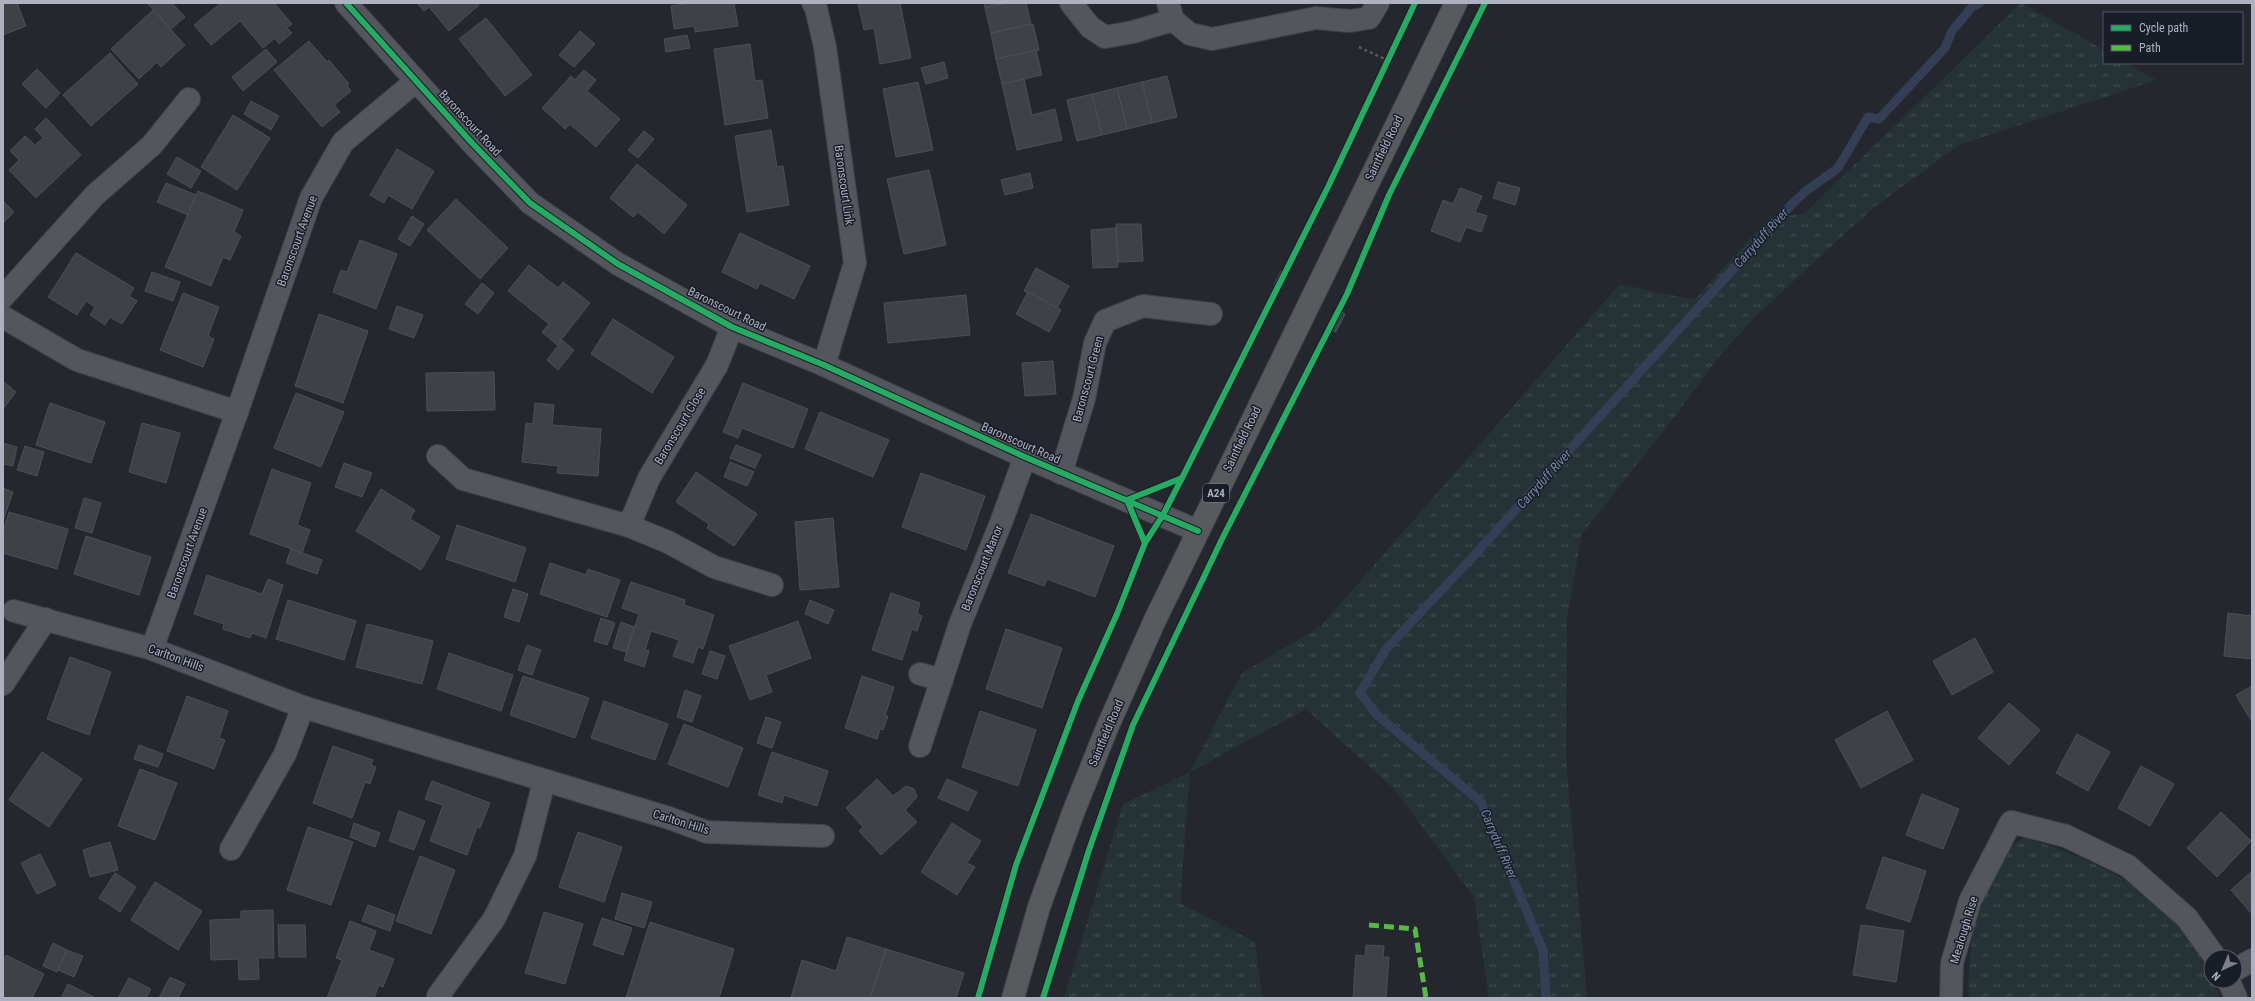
<svg xmlns="http://www.w3.org/2000/svg" width="2255" height="1001" viewBox="0 0 2255 1001" font-family="'Roboto Condensed',sans-serif">
<style>
.grass{fill:url(#grass-tufts)}
.lines{fill:none;stroke-linecap:round;stroke-linejoin:round}
.stream{stroke:#343e54;stroke-width:9}
.building{fill:#3f4147;stroke:#4c4f56}
.minor-casing{stroke:#404247;stroke-width:24}
.highway-casing{stroke:#41434a;stroke-width:24}
.path{stroke:#585b62;stroke-width:2.5;stroke-dasharray:3 3;stroke-linecap:butt}
.minor{stroke:#54565d;stroke-width:22}
.highway{stroke:#595a5e;stroke-width:22}
.quiet{stroke:#58b947;stroke-width:5;stroke-dasharray:10 5;stroke-linecap:butt}
.cycleway-casing{stroke:#191d28;stroke-width:8}
.cycleway{stroke:#26ab63;stroke-width:6}
.labels{text-anchor:middle;dominant-baseline:central;stroke-width:3;stroke-linejoin:round;paint-order:stroke}
.shield{fill:#191d28;stroke:#818592;stroke-width:1}
.shield-label{font-size:11px;font-weight:bold;fill:#aeb2c0}
.street-label{font-size:12px;fill:#aeb2c0;stroke:#191d28}
.water-label{font-size:13px;font-style:italic;fill:#7986a6;stroke:#191d28}
</style>
<defs>
<pattern id="grass-tufts" width="24" height="20" patternUnits="userSpaceOnUse"><rect width="24" height="20" fill="#263336"/><path d="M3 7l-1-3M5 7V3M7 7l1-3M15 17l-1-3M17 17v-4M19 17l1-3" fill="none" stroke="#434e51"/></pattern>
</defs>
<rect width="100%" height="100%" fill="#25272e"/>
<g class="grass">
<polygon points="2021,3 2104,50 2104,63 2126,63 2156,80 1959,145 1873,208 1757,315 1720,355 1679,411 1582,534 1567,617 1566,758 1587,998 1489,998 1474,897 1395,790 1306,709 1190,772 1180,903 1255,942 1262,998 1064,998 1123,804 1190,772 1242,673 1321,626 1620,284 1694,300 1770,217 1804,214"/>
<path d="M2024 838C2080 854 2143 882 2181 928 2199 950 2210 974 2220 998H1969C1968 978 1969 959 1972 939 1976 911 1997 850 2024 838Z"/>
</g>
<g class="lines">
<polyline class="stream" points="1546,998 1543,950 1481,802 1377,715 1360,693 1386,649 1469,561 1793,203 1806,191 1838,168 1868,117 1879,119 1945,48 1952,31 1972,7 1980,3"/>
</g>
<g class="building">
<polygon points="3,3 17,3 26,26 3,35"/>
<polygon points="147,3 172,3 185,17 171,29"/>
<polygon points="221,3 274,3 292,24 287,28 292,33 279,44 275,38 263,48 240,21 211,45 194,25"/>
<polygon points="417,3 478,3 479,5 449,31 429,7 424,11"/>
<polygon points="690,3 734,3 738,26 695,32 694,26 674,29 671,6"/>
<polygon points="858,3 900,3 911,58 880,64 874,28 864,30"/>
<polygon points="984,3 1007,3 985,8"/>
<polygon points="1007,3 1026,3 1031,24 991,33 985,8"/>
<polygon points="153,10 185,45 161,67 157,62 139,79 111,49"/>
<polygon points="486,18 532,75 505,96 459,39"/>
<polygon points="1033,24 1039,50 996,59 991,33"/>
<polygon points="580,31 595,44 574,67 559,55"/>
<polygon points="687,35 690,48 666,52 664,39"/>
<polygon points="309,41 327,62 329,60 349,84 347,86 351,91 334,105 340,112 322,127 274,70"/>
<polygon points="750,44 755,81 762,80 768,118 725,125 714,49"/>
<polygon points="266,49 277,62 243,91 232,77"/>
<polygon points="1036,50 1042,75 1002,84 996,59"/>
<polygon points="110,53 138,84 91,126 63,95"/>
<polygon points="944,62 948,78 926,84 921,68"/>
<polygon points="37,69 60,93 46,108 22,84"/>
<polygon points="584,70 596,80 587,91 620,119 596,147 570,124 565,129 542,108 571,76 575,80"/>
<polygon points="1167,76 1177,117 1152,123 1142,82"/>
<polygon points="1024,79 1032,115 1055,109 1062,140 1017,150 1002,84"/>
<polygon points="918,82 933,150 896,157 883,89"/>
<polygon points="1142,82 1152,123 1127,129 1117,88"/>
<polygon points="1117,88 1127,129 1102,135 1092,94"/>
<polygon points="1092,94 1102,135 1077,141 1067,100"/>
<polygon points="251,101 279,116 271,130 244,114"/>
<polygon points="233,115 270,138 237,190 201,167"/>
<polygon points="46,118 81,155 36,198 9,170 19,160 10,151 25,136 35,145 43,138 35,129"/>
<polygon points="771,130 777,167 783,166 789,205 747,212 735,136"/>
<polygon points="644,131 654,139 638,158 628,150"/>
<polygon points="397,149 434,171 412,209 388,195 384,203 370,195"/>
<polygon points="177,157 201,171 191,188 167,174"/>
<polygon points="637,164 687,205 664,234 638,212 633,217 610,198"/>
<polygon points="929,170 946,245 904,254 887,179"/>
<polygon points="1030,173 1033,188 1005,195 1001,180"/>
<polygon points="1498,182 1520,188 1515,205 1493,198"/>
<polygon points="166,183 196,195 188,215 157,202"/>
<polygon points="1460,188 1482,196 1475,212 1487,216 1481,232 1466,227 1460,242 1431,231 1443,200 1453,204"/>
<polygon points="198,191 243,210 234,232 241,236 230,260 223,257 211,286 165,267"/>
<polygon points="456,199 508,248 480,279 427,230"/>
<polygon points="3,201 14,212 3,223"/>
<polygon points="412,216 424,224 410,246 398,239"/>
<polygon points="1116,224 1141,224 1143,261 1118,262"/>
<polygon points="1116,228 1118,267 1093,268 1091,230"/>
<polygon points="740,233 810,266 794,299 760,283 757,289 722,272"/>
<polygon points="360,240 397,254 376,309 333,292 341,270 347,272"/>
<polygon points="76,253 134,288 129,296 137,301 122,324 110,317 105,325 90,315 95,307 86,301 77,315 48,297"/>
<polygon points="529,265 558,288 563,282 590,303 557,345 542,332 549,324 508,291"/>
<polygon points="1036,268 1069,286 1057,308 1024,291"/>
<polygon points="1281,271 1288,275 1281,289 1274,285"/>
<polygon points="152,272 180,282 173,301 145,291"/>
<polygon points="482,283 494,293 478,314 465,304"/>
<polygon points="1028,292 1061,310 1049,332 1016,314"/>
<polygon points="183,293 219,307 208,336 214,339 203,367 160,350"/>
<polygon points="966,295 970,335 888,343 884,303"/>
<polygon points="397,306 423,315 414,338 389,329"/>
<polygon points="1340,311 1345,314 1336,332 1330,329"/>
<polygon points="319,314 368,331 343,403 295,386"/>
<polygon points="613,319 674,357 652,393 591,354"/>
<polygon points="562,340 574,350 558,370 547,360"/>
<polygon points="1053,361 1056,394 1025,396 1022,363"/>
<polygon points="494,372 495,410 427,411 426,373"/>
<polygon points="3,381 16,392 3,409"/>
<polygon points="743,383 808,409 793,448 742,428 738,438 723,432"/>
<polygon points="296,393 344,412 321,467 274,448"/>
<polygon points="50,403 105,422 91,463 36,445"/>
<polygon points="535,403 554,405 552,425 601,429 598,476 557,473 558,466 522,462 526,423 533,424"/>
<polygon points="820,412 889,440 873,477 805,449"/>
<polygon points="142,423 180,433 166,483 129,472"/>
<polygon points="3,443 17,447 13,466 3,464"/>
<polygon points="736,445 761,455 755,468 730,458"/>
<polygon points="25,446 44,452 37,476 17,470"/>
<polygon points="730,462 754,472 747,486 724,477"/>
<polygon points="344,463 372,473 362,497 335,487"/>
<polygon points="272,469 311,483 297,525 310,530 302,553 250,534"/>
<polygon points="696,472 757,514 734,546 707,528 709,524 676,502"/>
<polygon points="921,473 985,496 966,550 902,527"/>
<polygon points="3,488 13,492 3,521"/>
<polygon points="381,489 415,510 410,519 440,537 421,570 356,531"/>
<polygon points="84,498 101,503 92,533 75,528"/>
<polygon points="9,512 68,529 57,569 3,553 3,531"/>
<polygon points="1031,514 1114,546 1095,597 1047,579 1044,586 1008,573"/>
<polygon points="833,518 839,587 800,590 795,522"/>
<polygon points="457,525 526,548 515,582 446,559"/>
<polygon points="86,536 151,557 139,595 74,574"/>
<polygon points="291,549 322,560 317,574 286,563"/>
<polygon points="550,563 586,575 588,569 620,580 607,617 540,594"/>
<polygon points="207,575 262,594 268,579 283,585 266,638 252,633 250,638 223,629 224,624 194,614"/>
<polygon points="631,582 685,600 684,605 714,615 703,649 698,647 693,663 673,656 679,640 651,631 645,650 649,651 644,667 624,660 639,614 622,608"/>
<polygon points="513,589 528,594 519,622 504,617"/>
<polygon points="891,593 920,603 917,614 922,616 917,631 912,629 902,660 872,650"/>
<polygon points="288,600 356,621 344,660 276,639"/>
<polygon points="810,600 834,610 828,624 805,614"/>
<polygon points="2228,613 2252,616 2252,659 2224,656"/>
<polygon points="601,618 615,623 607,645 594,641"/>
<polygon points="798,621 811,658 766,675 772,692 750,700 729,646"/>
<polygon points="621,622 634,627 626,652 613,648"/>
<polygon points="367,624 433,641 422,684 356,667"/>
<polygon points="1006,629 1062,648 1042,708 986,689"/>
<polygon points="1975,638 1993,672 1952,695 1933,661"/>
<polygon points="527,645 541,650 532,675 518,670"/>
<polygon points="710,651 725,656 717,679 702,674"/>
<polygon points="449,653 513,675 501,711 437,689"/>
<polygon points="70,657 111,672 89,735 47,719"/>
<polygon points="523,676 589,698 575,738 510,715"/>
<polygon points="862,676 894,687 885,716 888,716 883,730 880,729 877,739 845,728"/>
<polygon points="2252,686 2252,722 2236,695"/>
<polygon points="685,690 701,696 692,722 677,717"/>
<polygon points="187,696 228,711 219,738 225,740 214,769 167,751"/>
<polygon points="604,701 668,724 655,760 591,738"/>
<polygon points="2009,703 2040,730 2009,765 1978,738"/>
<polygon points="980,711 1036,730 1018,786 962,767"/>
<polygon points="1887,711 1913,760 1861,788 1835,740"/>
<polygon points="766,717 781,722 772,748 757,743"/>
<polygon points="684,724 743,748 728,787 668,764"/>
<polygon points="2077,734 2110,752 2088,791 2056,773"/>
<polygon points="139,745 163,754 158,767 134,759"/>
<polygon points="333,746 373,760 371,765 376,767 370,784 365,782 352,818 313,803"/>
<polygon points="42,752 82,779 49,827 9,800"/>
<polygon points="772,752 828,771 817,806 784,795 782,803 758,795"/>
<polygon points="2141,766 2174,784 2150,826 2118,808"/>
<polygon points="140,769 177,783 155,840 118,826"/>
<polygon points="877,779 893,796 906,786 914,789 917,797 905,810 917,822 881,855 859,831 863,827 846,808"/>
<polygon points="947,779 977,792 968,811 938,798"/>
<polygon points="432,781 490,803 480,828 477,827 467,855 430,841 443,805 425,799"/>
<polygon points="1922,794 1959,809 1943,849 1906,835"/>
<polygon points="399,811 425,821 414,850 389,841"/>
<polygon points="2221,812 2251,841 2217,877 2187,848"/>
<polygon points="354,823 380,833 375,847 350,837"/>
<polygon points="952,823 981,841 967,863 975,867 957,895 921,872"/>
<polygon points="308,827 353,842 331,905 287,890"/>
<polygon points="578,832 622,847 604,902 559,887"/>
<polygon points="110,842 118,870 90,877 83,850"/>
<polygon points="40,854 56,885 37,894 21,863"/>
<polygon points="420,856 455,870 431,934 396,921"/>
<polygon points="1883,857 1926,871 1910,922 1866,908"/>
<polygon points="2252,871 2252,914 2231,890"/>
<polygon points="115,873 136,887 120,912 99,898"/>
<polygon points="155,882 202,911 178,950 131,920"/>
<polygon points="622,893 652,902 644,928 615,919"/>
<polygon points="368,905 395,915 390,931 362,921"/>
<polygon points="273,910 274,958 258,958 259,979 239,980 238,959 211,960 210,920 241,919 241,911"/>
<polygon points="544,912 583,924 565,984 525,973"/>
<polygon points="602,918 632,928 623,955 593,945"/>
<polygon points="350,921 376,931 369,950 394,959 383,987 379,985 374,998 327,998 342,960 336,958"/>
<polygon points="650,922 734,949 719,998 626,998"/>
<polygon points="278,925 305,925 306,957 279,957"/>
<polygon points="1861,925 1904,931 1896,982 1853,975"/>
<polygon points="847,937 886,949 870,998 791,998 802,960 836,971"/>
<polygon points="53,943 67,950 57,972 43,966"/>
<polygon points="1366,945 1384,946 1383,957 1389,957 1386,998 1353,998 1356,955 1365,956"/>
<polygon points="886,949 964,973 956,998 870,998"/>
<polygon points="67,950 83,956 74,977 58,970"/>
<polygon points="6,955 44,974 32,998 3,998 3,961"/>
<polygon points="170,977 185,984 178,998 159,998"/>
<polygon points="129,978 151,989 146,998 118,998"/>
<polygon points="68,984 96,998 61,998"/>
</g>
<g class="lines">
<g class="minor-casing">
<g id="minor">
<polyline points="346,3 472,143 530,203 618,264 732,327 824,365 1025,457 1198,531"/>
<polyline points="813,3 816,8 825,47 855,263 824,365"/>
<polyline points="1071,3 1090,27 1105,37 1133,32 1173,20"/>
<polyline points="1168,3 1173,20 1190,34 1212,39 1316,18 1350,21 1369,18 1378,3"/>
<polyline points="3,297 95,195 152,145 189,99"/>
<polyline points="3,317 77,360 237,412"/>
<polyline points="438,456 463,479 629,526 668,542 714,567 772,585"/>
<polyline points="1061,473 1084,399 1095,343 1105,321 1143,306 1211,314"/>
<polyline points="629,526 649,478 717,365 732,327"/>
<polyline points="14,611 152,649 303,707 669,818 707,832 823,836"/>
<polyline points="152,649 237,412 311,198 343,142 416,81"/>
<polyline points="920,674 942,680"/>
<polyline points="3,684 46,619"/>
<polyline points="920,746 960,624 1002,520 1025,457"/>
<polyline points="231,849 285,754 303,707"/>
<polyline points="2235,970 2252,960"/>
<polyline points="2229,981 2236,998"/>
<polyline points="438,996 494,919 525,856 544,782"/>
<polyline points="1951,998 1952,963 1970,901 2011,822 2066,836 2128,866 2187,918 2215,957"/>
</g>
</g>
<g class="highway-casing">
<polyline id="highway" points="1013,998 1039,907 1073,813 1107,728 1154,622 1456,3"/>
</g>
<polyline class="path" points="1359,47 1387,60"/>
<use href="#minor" class="minor"/>
<use href="#highway" class="highway"/>
<polyline class="quiet" points="1369,925 1415,929 1426,998"/>
<g class="cycleway-casing">
<g id="cycleway">
<polyline points="346,3 472,143 530,203 618,264 732,327 824,365 1025,457 1198,531"/>
<polyline points="1145,543 1163,515 1182,478"/>
<polyline points="978,998 1016,865 1078,701 1117,614 1145,543 1127,500 1182,478 1328,187 1415,3"/>
<polyline points="1043,998 1089,850 1133,725 1223,537 1347,294 1389,195 1485,3"/>
</g>
</g>
<use href="#cycleway" class="cycleway"/>
</g>
<g class="labels">
<rect class="shield" x="1203" y="484" width="26" height="18" rx="3"/>
<g class="shield-label">
<text x="1216" y="493">A24</text>
</g>
<g class="street-label">
<text transform="translate(470 123) rotate(47)">Baronscourt Road</text>
<text transform="translate(1384 148) rotate(-64)">Saintfield Road</text>
<text transform="translate(844 185) rotate(82)">Baronscourt Link</text>
<text transform="translate(297 241) rotate(-70)">Baronscourt Avenue</text>
<text transform="translate(727 309) rotate(26)">Baronscourt Road</text>
<text transform="translate(1088 379) rotate(-75)">Baronscourt Green</text>
<text transform="translate(680 426) rotate(-59)">Baronscourt Close</text>
<text transform="translate(1242 439) rotate(-64)">Saintfield Road</text>
<text transform="translate(1021 443) rotate(24)">Baronscourt Road</text>
<text transform="translate(187 553) rotate(-70)">Baronscourt Avenue</text>
<text transform="translate(982 568) rotate(-68)">Baronscourt Manor</text>
<text transform="translate(176 658) rotate(20)">Carlton Hills</text>
<text transform="translate(1106 733) rotate(-67)">Saintfield Road</text>
<text transform="translate(681 822) rotate(17)">Carlton Hills</text>
<text transform="translate(1964 930) rotate(-73)">Mealough Rise</text>
</g>
<g class="water-label">
<text transform="translate(1761 238) rotate(-48)">Carryduff River</text>
<text transform="translate(1544 479) rotate(-48)">Carryduff River</text>
<text transform="translate(1499 844) rotate(67)">Carryduff River</text>
</g>
</g>
<rect width="2255" height="1001" fill="none" stroke="#aeb2c0" stroke-width="8"/>
<rect x="2103" y="12" width="140" height="52" fill="#191d28" stroke="#555965"/>
<rect x="2111" y="25" width="20" height="6" fill="#26ab63" stroke="#555965"/>
<text x="2139" y="32" font-size="12" fill="#aeb2c0">Cycle path</text>
<rect x="2111" y="45" width="20" height="6" fill="#58b947" stroke="#555965"/>
<text x="2139" y="52" font-size="12" fill="#aeb2c0">Path</text>
<g transform="translate(2223 969) rotate(224)"><circle r="19" fill="#191d28" stroke="#555965"/>
<path d="M0-3L7 15L0 10L-7 15Z" fill="#7e818d"/>
<text y="-6" font-size="11" font-weight="bold" text-anchor="middle" fill="#aeb2c0">N</text>
</g>
</svg>
